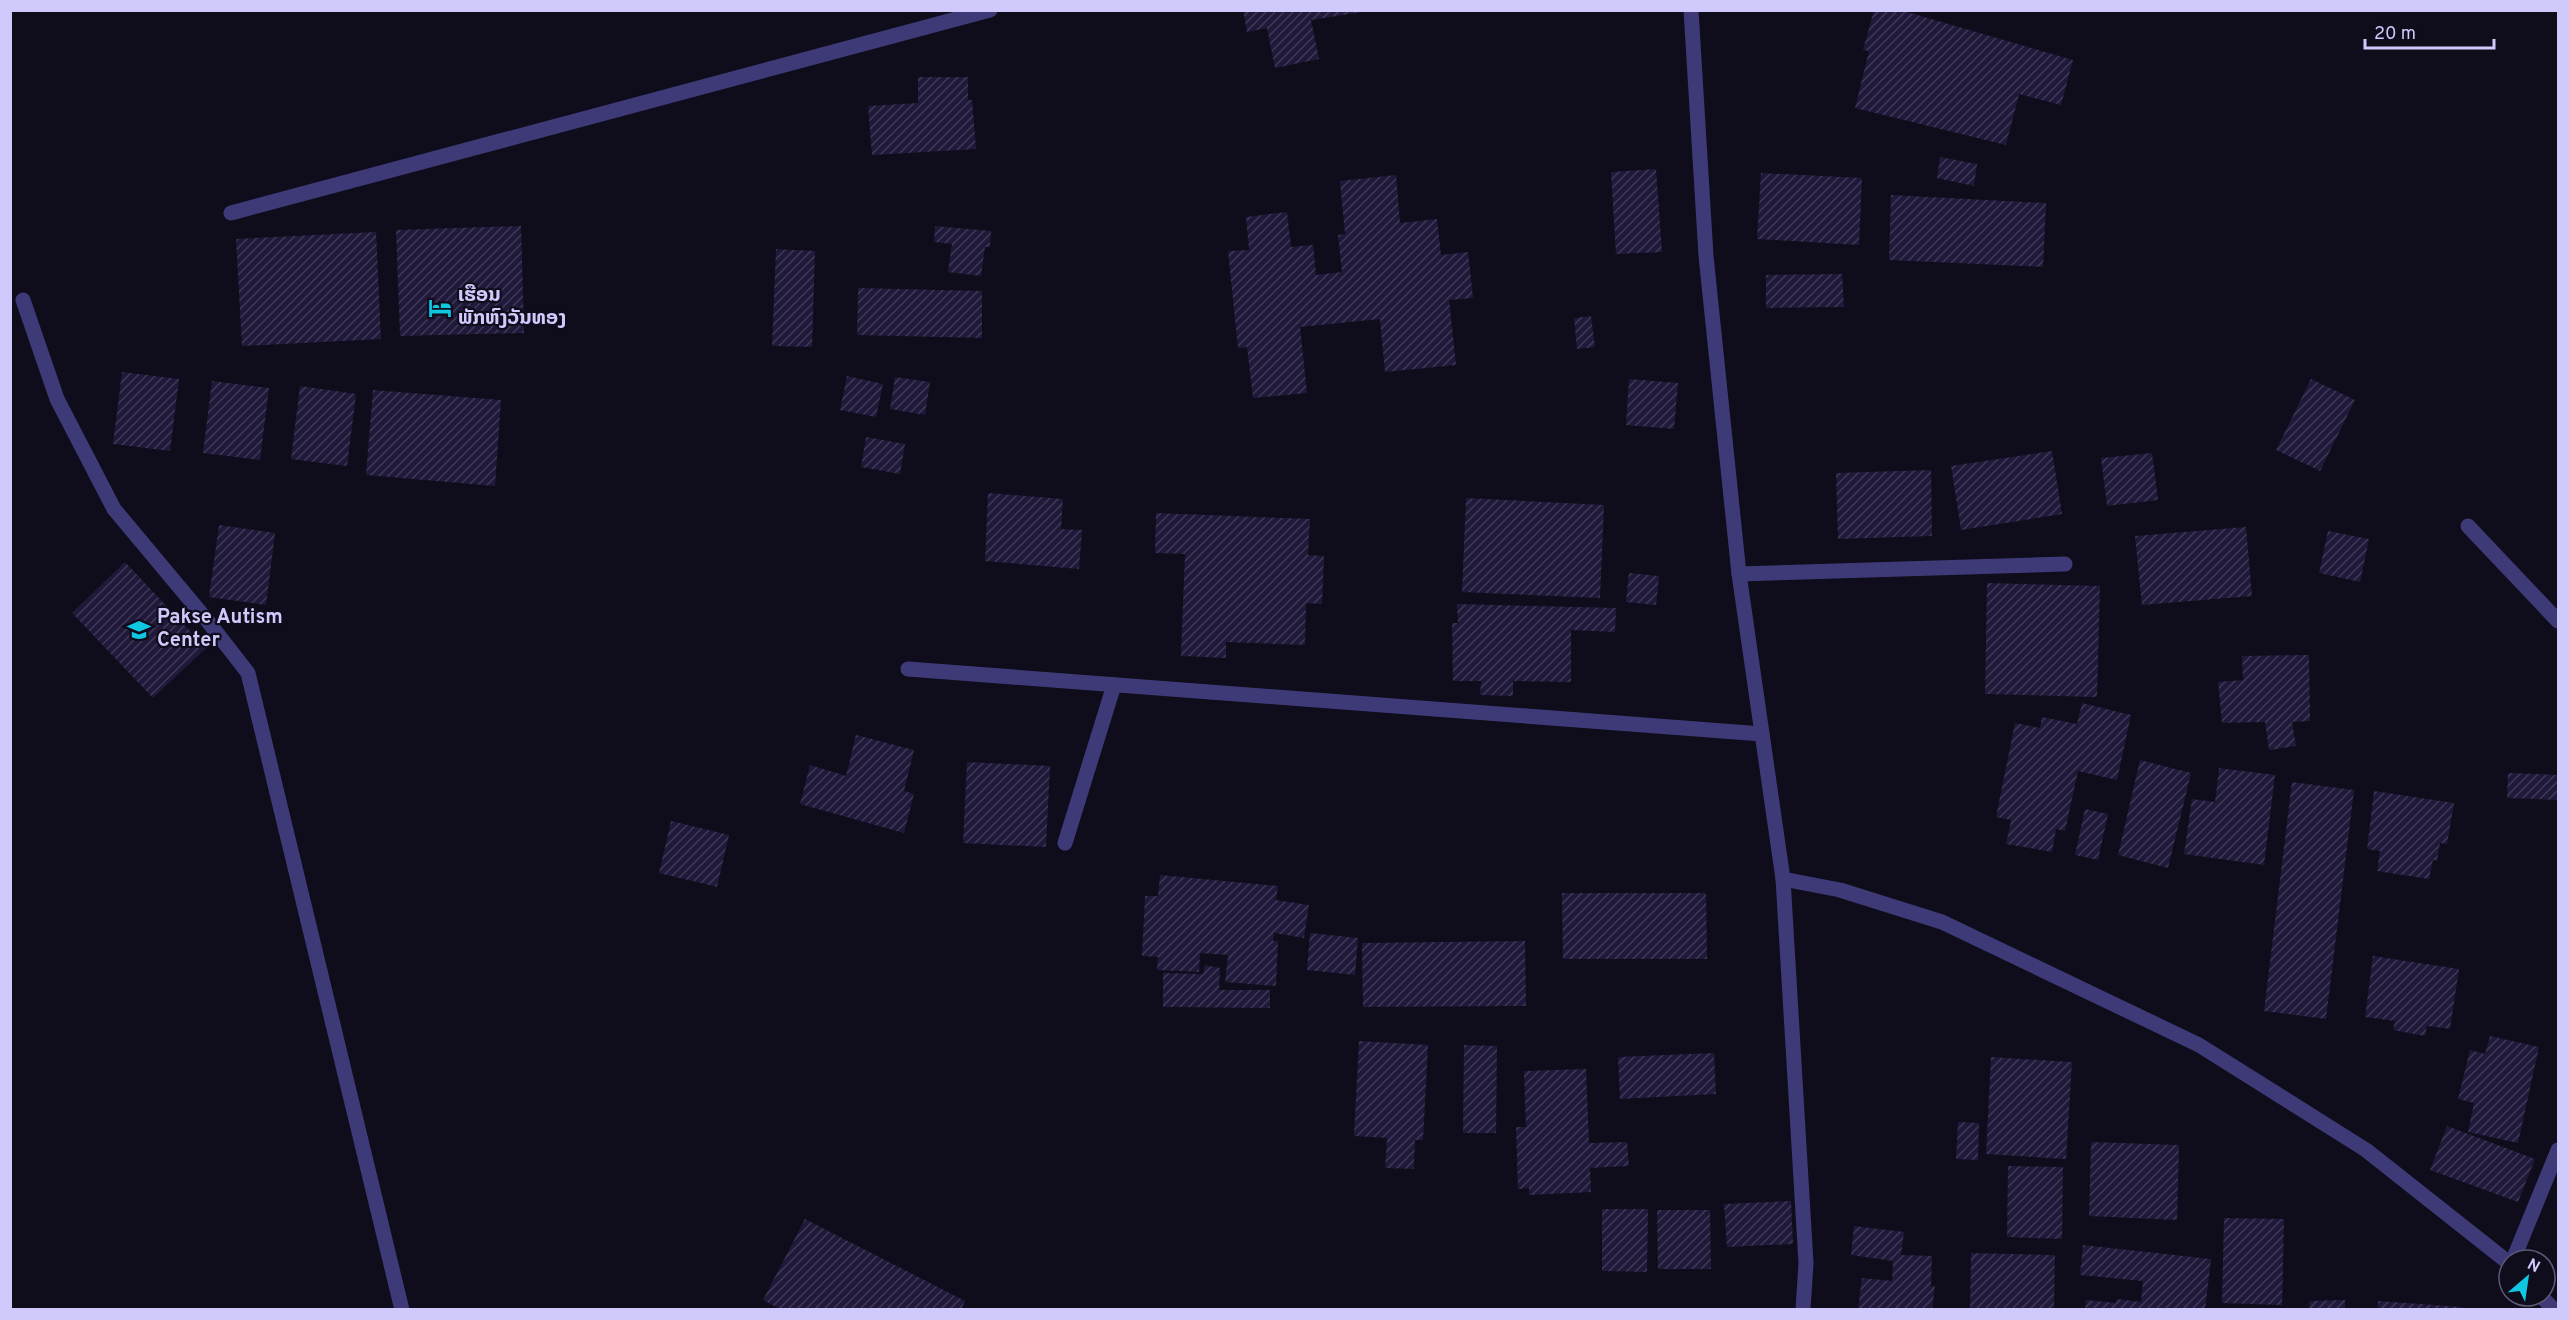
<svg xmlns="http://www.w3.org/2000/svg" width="2569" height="1320" viewBox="0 0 2569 1320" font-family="Overpass,'Noto Sans Lao',sans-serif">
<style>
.building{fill:url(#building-hatch)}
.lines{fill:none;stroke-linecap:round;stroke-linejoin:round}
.service{stroke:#3e3a77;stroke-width:15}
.minor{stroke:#3e3a77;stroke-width:15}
.labels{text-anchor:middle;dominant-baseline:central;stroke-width:4.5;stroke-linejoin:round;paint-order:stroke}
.poi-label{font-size:20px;font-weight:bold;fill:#d0c9fb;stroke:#0f0c1b;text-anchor:start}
</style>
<defs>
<pattern id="building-hatch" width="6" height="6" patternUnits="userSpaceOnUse" patternTransform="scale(1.5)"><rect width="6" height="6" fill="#21193a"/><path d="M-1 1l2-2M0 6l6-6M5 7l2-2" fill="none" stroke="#403957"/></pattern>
</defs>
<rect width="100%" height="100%" fill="#0f0c1b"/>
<g class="building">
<polygon points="1243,10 1362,10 1362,12 1311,20 1319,59 1275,68 1267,28 1247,32"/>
<polygon points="1874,10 1900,10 2073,60 2061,105 2019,94 2006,145 1855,108 1869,51 1863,50"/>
<polygon points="918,77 968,77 968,100 972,100 976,149 872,155 868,106 918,103"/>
<polygon points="1940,157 1977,164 1974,186 1937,178"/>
<polygon points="1656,169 1662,252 1616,254 1611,172"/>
<polygon points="1761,173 1862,178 1859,245 1757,239"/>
<polygon points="1396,175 1400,223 1437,219 1441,255 1468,252 1473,298 1449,300 1456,365 1385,372 1380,319 1300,327 1307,393 1253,398 1247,347 1238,348 1228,251 1249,250 1246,217 1287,212 1291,247 1313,245 1316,275 1342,272 1338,235 1345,234 1340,181"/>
<polygon points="1891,195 2046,203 2043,267 1889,260"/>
<polygon points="521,226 524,333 400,336 396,230"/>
<polygon points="935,226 991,231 990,247 985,247 981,276 948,272 952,244 934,242"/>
<polygon points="376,232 381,339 242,346 236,239"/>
<polygon points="776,249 815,251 812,347 772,346"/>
<polygon points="1842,274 1844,307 1766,308 1766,275"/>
<polygon points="858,288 982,291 982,338 857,335"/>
<polygon points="1591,316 1595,347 1577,349 1574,318"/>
<polygon points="122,372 179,379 170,451 113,444"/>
<polygon points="847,376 883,384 876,417 840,410"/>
<polygon points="895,377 930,382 925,415 890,409"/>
<polygon points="1629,379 1678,383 1674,429 1626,425"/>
<polygon points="2311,379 2355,400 2320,471 2276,450"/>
<polygon points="212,381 269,388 260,460 203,453"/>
<polygon points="300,386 356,394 347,466 291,459"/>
<polygon points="373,390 501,400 495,486 366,475"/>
<polygon points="866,437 905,444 900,474 861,467"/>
<polygon points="2052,451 2062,514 1961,530 1951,466"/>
<polygon points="2152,453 2158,500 2107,506 2101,458"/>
<polygon points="1931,470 1932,536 1838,539 1836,473"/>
<polygon points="988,493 1063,499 1061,529 1082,530 1079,569 985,561"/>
<polygon points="1466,498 1604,505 1600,598 1462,592"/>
<polygon points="1156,513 1310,519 1308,555 1324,556 1322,604 1306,603 1305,645 1226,642 1226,658 1181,656 1185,554 1155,553"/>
<polygon points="219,525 275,533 266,605 209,597"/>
<polygon points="2246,527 2252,596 2142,605 2135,536"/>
<polygon points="2328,531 2369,539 2360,582 2319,573"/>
<polygon points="125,562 206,648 153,698 72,613"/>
<polygon points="1629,573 1659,576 1656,605 1626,602"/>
<polygon points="1987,583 2100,586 2097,697 1985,694"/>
<polygon points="1457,604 1616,608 1615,632 1571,630 1571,682 1513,681 1513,696 1480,695 1481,681 1453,681 1452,623 1458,623"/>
<polygon points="2309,655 2310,721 2292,722 2296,746 2269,750 2265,722 2222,723 2218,682 2243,680 2242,656"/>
<polygon points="2082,703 2131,715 2117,780 2078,771 2065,831 2056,829 2052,852 2006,844 2011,820 1996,817 2015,723 2040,728 2042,717 2077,724"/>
<polygon points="856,735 914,750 904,791 914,794 904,833 800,804 810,765 846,776"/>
<polygon points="2140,760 2191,773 2168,868 2118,855"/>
<polygon points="967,762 1050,766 1046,847 963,843"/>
<polygon points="2219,768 2275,775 2264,865 2184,854 2192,799 2215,802"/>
<polygon points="2508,773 2558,775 2558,800 2507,798"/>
<polygon points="2292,782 2354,790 2326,1019 2264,1011"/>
<polygon points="2374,791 2454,803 2447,844 2440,843 2437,861 2433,860 2429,879 2377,871 2380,851 2367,849"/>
<polygon points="2085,809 2108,814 2098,860 2075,855"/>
<polygon points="671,821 729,835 717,887 659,873"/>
<polygon points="1160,875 1278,886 1276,900 1309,905 1304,938 1274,933 1273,941 1278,941 1276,986 1225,982 1228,955 1200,953 1199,972 1157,970 1158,957 1142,956 1145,896 1158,896"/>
<polygon points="1562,893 1706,893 1707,959 1563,959"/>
<polygon points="1310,933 1358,938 1355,975 1307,970"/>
<polygon points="1525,941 1526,1006 1363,1007 1362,943"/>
<polygon points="2373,956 2459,969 2450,1029 2427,1026 2425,1036 2393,1030 2395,1021 2365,1017"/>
<polygon points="1205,965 1220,968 1219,990 1270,990 1270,1008 1163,1007 1163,973 1203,974"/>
<polygon points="2490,1036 2539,1047 2518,1143 2468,1132 2474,1103 2458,1099 2470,1050 2485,1054"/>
<polygon points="1359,1041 1428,1045 1423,1140 1415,1140 1414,1169 1385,1168 1387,1138 1354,1136"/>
<polygon points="1464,1045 1497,1046 1496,1133 1463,1133"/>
<polygon points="1714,1053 1716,1094 1620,1099 1618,1057"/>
<polygon points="1991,1057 2072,1062 2066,1159 1986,1154"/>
<polygon points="1586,1069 1589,1143 1627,1142 1629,1166 1590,1168 1591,1192 1529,1195 1529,1188 1518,1189 1516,1127 1526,1127 1524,1071"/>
<polygon points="1958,1122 1979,1123 1978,1160 1956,1159"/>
<polygon points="2447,1126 2535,1159 2518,1202 2430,1170"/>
<polygon points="2091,1142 2179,1145 2177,1220 2089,1216"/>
<polygon points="2008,1166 2063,1167 2062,1239 2007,1237"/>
<polygon points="1791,1201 1793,1244 1727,1247 1724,1204"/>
<polygon points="1602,1209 1648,1209 1647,1272 1602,1271"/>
<polygon points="1657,1210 1710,1210 1711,1269 1658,1269"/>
<polygon points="2224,1218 2284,1219 2282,1305 2222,1303"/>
<polygon points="805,1219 965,1301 961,1310 782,1310 763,1300"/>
<polygon points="1854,1226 1904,1232 1901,1255 1932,1256 1931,1286 1935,1286 1932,1310 1858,1310 1862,1278 1892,1281 1893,1261 1851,1255"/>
<polygon points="2083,1245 2211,1259 2205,1310 2085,1310 2086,1300 2116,1303 2117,1299 2141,1302 2143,1281 2080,1275"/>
<polygon points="1971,1253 2055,1255 2054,1310 1970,1310"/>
<polygon points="2345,1300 2345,1310 2310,1310 2309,1301"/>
<polygon points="2378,1301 2462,1307 2462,1310 2378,1310"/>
</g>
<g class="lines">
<g class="service">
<polyline points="231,213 990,10"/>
<polyline points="2468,526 2558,621"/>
<polyline points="1739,574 2065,564"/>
<polyline points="908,669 1762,734"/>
<polyline points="1065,843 1114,685"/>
<polyline points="2513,1260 2558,1150"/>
</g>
<g class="minor">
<polyline points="1691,10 1706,256 1739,574 1783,879 1806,1263 1803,1310"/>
<polyline points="23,300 57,399 114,509 206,619 248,673 402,1310"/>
<polyline points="1783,879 1840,890 1942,922 2199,1045 2366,1150 2509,1263"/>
<polyline points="2541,1296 2554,1310"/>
</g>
</g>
<defs>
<g id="hotel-bare" transform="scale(1.8)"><path d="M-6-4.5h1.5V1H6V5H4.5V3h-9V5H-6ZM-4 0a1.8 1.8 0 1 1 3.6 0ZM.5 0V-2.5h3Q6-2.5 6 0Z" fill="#10c7e1" stroke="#0f0c1b" stroke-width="2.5" paint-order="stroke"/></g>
<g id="school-bare" transform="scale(1.8)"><path d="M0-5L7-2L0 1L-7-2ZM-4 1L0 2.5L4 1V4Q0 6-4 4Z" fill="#10c7e1" stroke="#0f0c1b" stroke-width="2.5" paint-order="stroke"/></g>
</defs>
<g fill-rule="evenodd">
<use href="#hotel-bare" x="440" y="308"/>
<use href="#school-bare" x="139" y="630"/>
</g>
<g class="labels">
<g class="poi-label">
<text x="458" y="296">ເຮືອນ<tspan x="458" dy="23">ພັກຫົງວັນທອງ</tspan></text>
<text x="157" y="618">Pakse Autism<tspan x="157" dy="23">Center</tspan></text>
</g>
</g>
<rect width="2569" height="1320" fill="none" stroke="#d0c9fb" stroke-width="24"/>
<g transform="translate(2527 1278) rotate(29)"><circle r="28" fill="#0f0c1b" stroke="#5c5875" stroke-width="1.5"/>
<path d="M0-4.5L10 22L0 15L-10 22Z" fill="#10c7e1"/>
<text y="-9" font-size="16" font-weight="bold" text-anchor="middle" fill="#d0c9fb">N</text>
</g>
<path d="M2365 39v9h129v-9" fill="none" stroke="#d0c9fb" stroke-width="3"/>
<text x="2374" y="39" font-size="18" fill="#d0c9fb" stroke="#0f0c1b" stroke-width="4.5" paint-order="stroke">20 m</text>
</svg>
